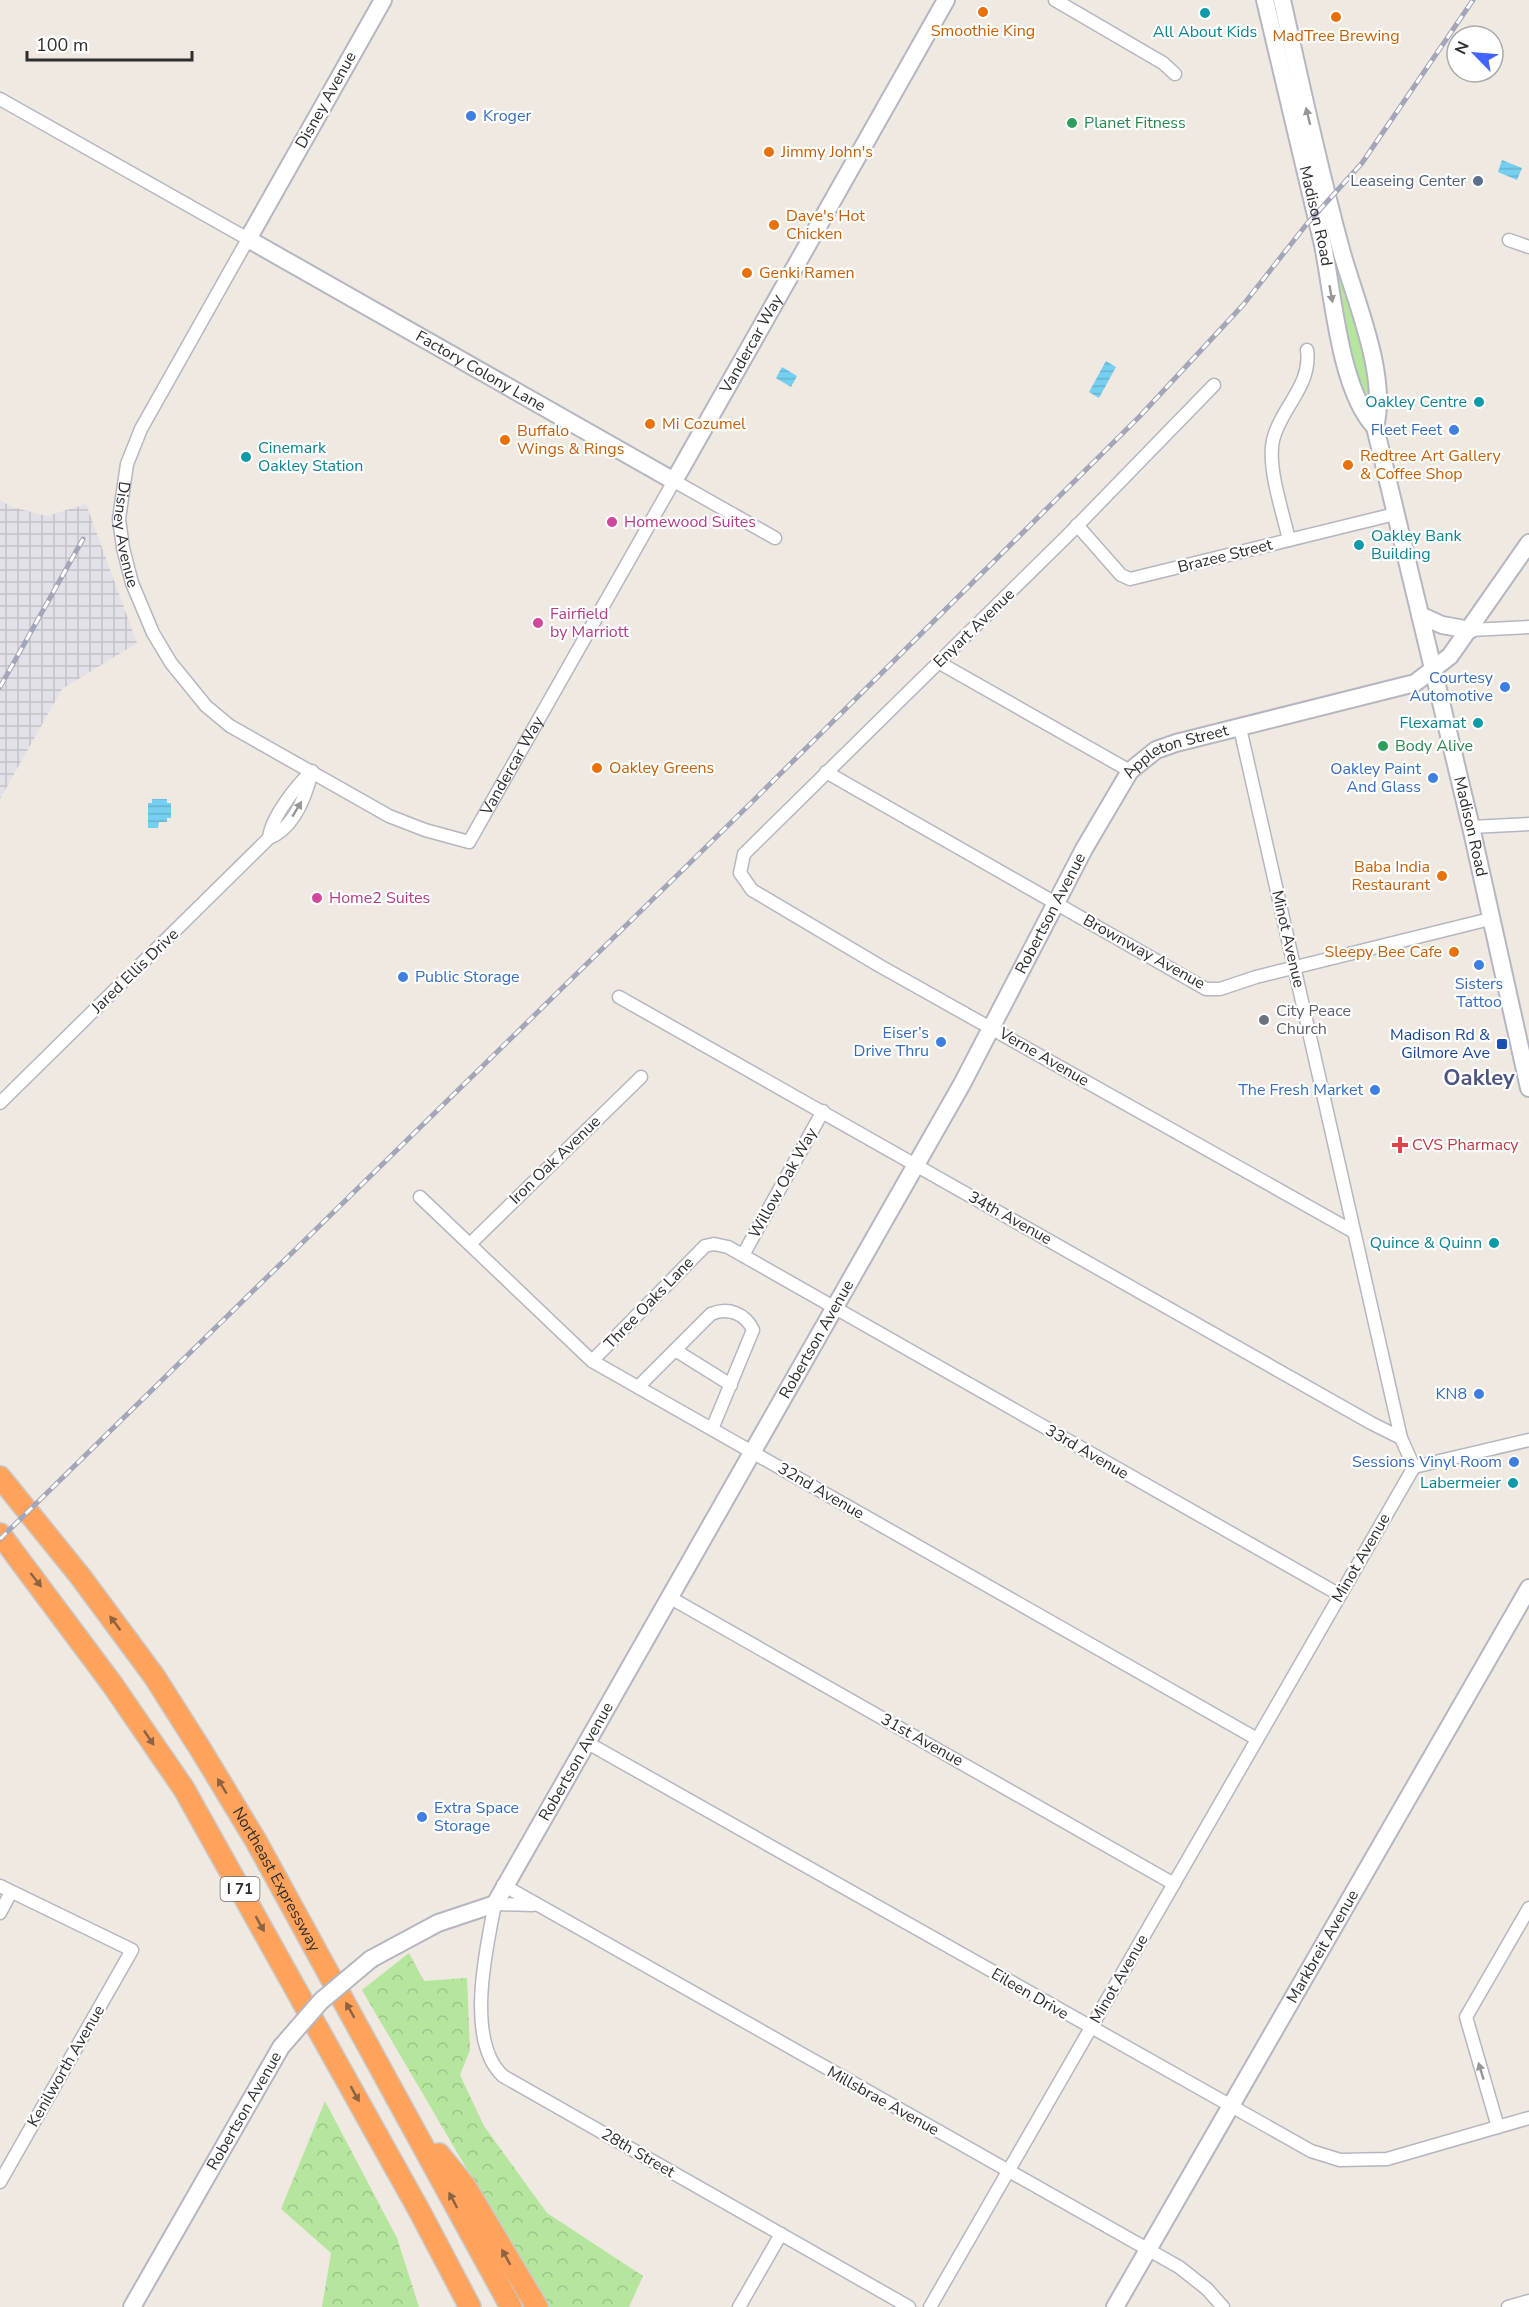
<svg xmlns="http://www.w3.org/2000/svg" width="1529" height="2307" viewBox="0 0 1529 2307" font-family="'Nunito Sans',sans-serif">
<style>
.industrial{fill:url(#industrial-grid)}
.green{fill:#b6e59e}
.forest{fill:url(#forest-crowns)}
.water{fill:url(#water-rules)}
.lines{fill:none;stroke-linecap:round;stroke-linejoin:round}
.street-casing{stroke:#b4b7c1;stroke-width:15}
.secondary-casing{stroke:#b4b7c1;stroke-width:20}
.highway-casing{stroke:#c9c9c9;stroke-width:24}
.street{stroke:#fff;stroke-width:12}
.secondary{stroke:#fff;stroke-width:16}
.highway{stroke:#ffa35c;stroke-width:21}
.rail-casing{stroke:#a3a6b8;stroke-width:5}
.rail{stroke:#fff;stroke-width:3;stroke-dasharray:9;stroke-linecap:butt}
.secondary-bridge-casing{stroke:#b4b7c1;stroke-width:20;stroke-linecap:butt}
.secondary-bridge{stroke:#fff;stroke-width:16}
.oneway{fill:#969696}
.oneway2{fill:#8c6343}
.food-dot{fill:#e8710a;stroke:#fff;stroke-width:2}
.culture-dot{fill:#0f9aa8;stroke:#fff;stroke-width:2}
.shop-dot{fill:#3f7fe0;stroke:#fff;stroke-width:2}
.leisure-dot{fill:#2e9e5b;stroke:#fff;stroke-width:2}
.service-dot{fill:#5c6f8a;stroke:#fff;stroke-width:2}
.hotel-dot{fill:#d1479c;stroke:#fff;stroke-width:2}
.worship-dot{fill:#6b7280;stroke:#fff;stroke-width:2}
.transit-dot{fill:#1a4fb4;stroke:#fff;stroke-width:2}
.health-dot{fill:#e0444e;stroke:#fff;stroke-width:2}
.labels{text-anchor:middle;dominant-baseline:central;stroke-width:4.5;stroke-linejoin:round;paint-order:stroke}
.shield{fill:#fff;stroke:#6d6d6d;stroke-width:1.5}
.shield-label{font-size:15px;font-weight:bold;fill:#2e2e2e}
.food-label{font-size:16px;fill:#c56008;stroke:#fff;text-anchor:start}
.culture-label{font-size:16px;fill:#0d838f;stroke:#fff;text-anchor:end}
.street-label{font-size:16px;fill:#2e2e2e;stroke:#fff}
.shop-label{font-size:16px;fill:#366cbe;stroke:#fff;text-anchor:end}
.leisure-label{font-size:16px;fill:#27864d;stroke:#fff;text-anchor:start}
.service-label{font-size:16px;fill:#4e5e75;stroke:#fff;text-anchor:end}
.hotel-label{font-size:16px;fill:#b23c85;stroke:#fff;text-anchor:start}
.worship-label{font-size:16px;fill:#5b616d;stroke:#fff;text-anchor:start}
.transit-label{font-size:16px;fill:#164399;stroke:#fff;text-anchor:end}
.health-label{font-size:16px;fill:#be3a42;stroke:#fff;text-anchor:start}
.district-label{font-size:22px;font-weight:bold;fill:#4d5680;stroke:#fff}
</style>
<defs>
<pattern id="industrial-grid" width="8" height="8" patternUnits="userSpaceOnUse" patternTransform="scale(1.5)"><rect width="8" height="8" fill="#e3e1e8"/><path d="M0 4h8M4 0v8" fill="none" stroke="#c3c1c7"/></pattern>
<pattern id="forest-crowns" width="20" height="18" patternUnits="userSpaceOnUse" patternTransform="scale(1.5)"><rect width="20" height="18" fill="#b6e59e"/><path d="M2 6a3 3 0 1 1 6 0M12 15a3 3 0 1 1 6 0" fill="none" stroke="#9dc588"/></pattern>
<pattern id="water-rules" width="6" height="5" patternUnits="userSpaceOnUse" patternTransform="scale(1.5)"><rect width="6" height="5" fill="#75cff0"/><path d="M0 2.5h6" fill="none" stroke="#66b2ce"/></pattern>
</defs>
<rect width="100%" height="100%" fill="#efe9e1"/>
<polygon class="industrial" points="0,500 12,507 47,516 86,504 137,643 62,689 0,799"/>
<path class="green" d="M1343 276 1363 346 1372 409 1369 410C1352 367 1341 324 1335 278Z"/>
<g class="forest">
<polygon points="409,1953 424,1981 467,1978 470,2050 460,2075 484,2126 547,2213 643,2276 629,2307 549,2307 537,2289 362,1990"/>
<polygon points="325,2101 397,2238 419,2307 322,2307 331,2253 281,2209"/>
</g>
<g class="water">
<polygon points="1502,160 1522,168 1517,180 1498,172"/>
<polygon points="1106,361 1116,367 1099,398 1089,392"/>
<polygon points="782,367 797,376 791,387 776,378"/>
<polygon points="152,799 167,799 167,803 171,803 171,818 167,818 167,822 159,822 158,828 148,828 148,803 152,803"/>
</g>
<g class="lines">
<g class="street-casing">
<g id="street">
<polyline points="1055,0 1163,63 1175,74"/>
<path id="s1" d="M0 99 248 239 141 429 127 464 119 519 123 548 132 583 153 633 171 663 206 706 230 726 389 816 425 830 469 842 674 481 775 538"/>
<polyline points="1509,240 1529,247"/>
<polyline points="1214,385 1071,532 744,854 740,873 752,890 880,966 1354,1232"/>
<polyline points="1077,525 1121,575 1130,579 1395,514"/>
<path d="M1289 540C1283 512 1267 468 1273 440 1281 407 1312 386 1307 350"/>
<polyline points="1470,630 1529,627"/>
<polyline points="938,662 1130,771"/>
<polyline points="1240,728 1401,1438 1414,1467"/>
<polyline points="826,772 1206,989 1220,989 1256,977 1490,919"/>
<polyline points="1471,827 1529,824"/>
<path d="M269 838C271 818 296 786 311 772"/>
<polyline points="619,997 1371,1423 1401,1438"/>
<path d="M0 1103 269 838C294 828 306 796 312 771"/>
<polyline points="420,1197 592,1361 1257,1739"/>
<polyline points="470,1244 641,1077"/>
<polyline points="743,1255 823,1111"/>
<polyline points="592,1361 705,1246 714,1244 728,1247 1340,1595"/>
<polyline points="638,1387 675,1350"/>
<path d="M712 1429 753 1330C745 1313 728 1307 711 1314L675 1350 731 1385"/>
<polyline points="1414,1467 1529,1440"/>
<polyline points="669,1597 1174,1884"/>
<polyline points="586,1742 1311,2151 1340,2160 1387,2159 1529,2118"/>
<polyline points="503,1885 1179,2267 1207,2289 1223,2307"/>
<polyline points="0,1886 132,1950 0,2182"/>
<path d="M533 1905 495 1904C486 1949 465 2041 503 2076L909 2307"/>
<polyline points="0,1913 11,1892"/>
<polyline points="1498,2127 1466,2017 1529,1908"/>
<polyline points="739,2307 781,2234"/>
<polyline points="930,2307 1414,1467"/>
<polyline points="1508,2307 1529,2301"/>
</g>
</g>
<g class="secondary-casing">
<g id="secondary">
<path id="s2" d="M383 0 248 239 674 481 946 0"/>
<path id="s3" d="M1265 0C1284 82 1304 163 1323 245 1333 294 1340 391 1375 427"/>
<path id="s4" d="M1282 0C1301 85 1319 170 1342 253 1356 303 1388 375 1375 427L1471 827 1529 1088"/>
<polyline points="1420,615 1442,625 1470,630"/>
<path id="s5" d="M371 1959 438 1923 495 1904 962 1084 1084 849 1130 771 1156 750 1176 743 1415 683 1450 656 1529 543"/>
<path id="s6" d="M132 2307 281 2047"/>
<path id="s7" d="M1115 2307 1529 1588"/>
</g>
</g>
<g class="highway-casing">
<g id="highway">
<path id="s8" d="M0 1477 80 1576 154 1676 201 1750 256 1841 511 2307"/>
<polyline points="0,1534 112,1684 184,1789 420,2212 470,2307"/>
<polyline points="439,2154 465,2186 537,2307"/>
</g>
</g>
<use href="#street" class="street"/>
<use href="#secondary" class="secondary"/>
<use href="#highway" class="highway"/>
<g class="rail-casing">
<g id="rail">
<polyline points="0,687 83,539"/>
<polyline points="0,1539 752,802 1140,416 1243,305 1306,225 1362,163 1473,0"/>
</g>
</g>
<use href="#rail" class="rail"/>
<g class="secondary-bridge-casing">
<polyline id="secondary-bridge" points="281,2047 321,2001 371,1959"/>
</g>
<use href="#secondary-bridge" class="secondary-bridge"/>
</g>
<defs><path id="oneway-solid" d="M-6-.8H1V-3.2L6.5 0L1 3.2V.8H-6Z" transform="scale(1.5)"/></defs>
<g class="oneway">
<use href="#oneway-solid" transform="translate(1308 116) rotate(-104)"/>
<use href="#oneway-solid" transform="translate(1331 294) rotate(80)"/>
<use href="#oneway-solid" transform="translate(297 809) rotate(-59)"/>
<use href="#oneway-solid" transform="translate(1481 2071) rotate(-107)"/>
</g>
<g class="oneway2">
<use href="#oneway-solid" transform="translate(36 1580) rotate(52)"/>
<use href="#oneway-solid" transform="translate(115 1623) rotate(-127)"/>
<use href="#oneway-solid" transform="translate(149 1738) rotate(56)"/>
<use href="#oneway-solid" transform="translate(222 1786) rotate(-121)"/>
<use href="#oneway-solid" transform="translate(260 1924) rotate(61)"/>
<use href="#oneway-solid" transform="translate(350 2010) rotate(-119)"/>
<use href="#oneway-solid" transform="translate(355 2094) rotate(61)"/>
<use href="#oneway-solid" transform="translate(453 2200) rotate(-118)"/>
<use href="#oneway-solid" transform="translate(506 2257) rotate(-119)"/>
</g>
<g class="food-dot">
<circle cx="983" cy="12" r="6"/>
<circle cx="1336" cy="17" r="6"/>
<circle cx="769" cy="152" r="6"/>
<circle cx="774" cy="225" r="6"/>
<circle cx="747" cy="273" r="6"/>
<circle cx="650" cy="424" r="6"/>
<circle cx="505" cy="440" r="6"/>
<circle cx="1348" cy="465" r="6"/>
<circle cx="597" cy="768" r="6"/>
<circle cx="1442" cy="876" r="6"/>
<circle cx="1454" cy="952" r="6"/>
</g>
<g class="culture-dot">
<circle cx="1205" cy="13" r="6"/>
<circle cx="1479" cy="402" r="6"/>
<circle cx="246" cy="457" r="6"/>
<circle cx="1359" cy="545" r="6"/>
<circle cx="1478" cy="723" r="6"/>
<circle cx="1494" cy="1243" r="6"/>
<circle cx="1513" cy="1483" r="6"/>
</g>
<g class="shop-dot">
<circle cx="471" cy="116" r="6"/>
<circle cx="1454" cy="430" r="6"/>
<circle cx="1505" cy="687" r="6"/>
<circle cx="1433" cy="778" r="6"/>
<circle cx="1479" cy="965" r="6"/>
<circle cx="403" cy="977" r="6"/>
<circle cx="941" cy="1042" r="6"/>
<circle cx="1375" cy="1090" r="6"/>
<circle cx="1479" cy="1394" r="6"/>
<circle cx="1514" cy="1462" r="6"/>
<circle cx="422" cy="1817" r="6"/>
</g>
<g class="leisure-dot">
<circle cx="1072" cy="123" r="6"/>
<circle cx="1383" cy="746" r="6"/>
</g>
<circle class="service-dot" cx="1478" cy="181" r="6"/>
<g class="hotel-dot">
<circle cx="612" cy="522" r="6"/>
<circle cx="538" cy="623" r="6"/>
<circle cx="317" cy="898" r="6"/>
</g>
<circle class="worship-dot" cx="1264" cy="1020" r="6"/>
<rect class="transit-dot" x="1496" y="1038" width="12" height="12" rx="3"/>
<path class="health-dot" d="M1397 1136h6v6h6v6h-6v6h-6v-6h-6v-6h6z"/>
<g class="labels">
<rect class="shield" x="220.5" y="1877" width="39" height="24" rx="4.5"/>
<g class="shield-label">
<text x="240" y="1889">I 71</text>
</g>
<g class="food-label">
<text x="983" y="31" text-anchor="middle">Smoothie King</text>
<text x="1336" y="36" text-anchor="middle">MadTree Brewing</text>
<text x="781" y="152">Jimmy John's</text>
<text x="786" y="216">Dave's Hot<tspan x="786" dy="18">Chicken</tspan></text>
<text x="759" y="273">Genki Ramen</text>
<text x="662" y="424">Mi Cozumel</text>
<text x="517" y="431">Buffalo<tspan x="517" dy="18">Wings &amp; Rings</tspan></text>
<text x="1360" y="456">Redtree Art Gallery<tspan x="1360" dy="18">&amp; Coffee Shop</tspan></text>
<text x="609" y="768">Oakley Greens</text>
<text x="1430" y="867" text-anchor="end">Baba India<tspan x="1430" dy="18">Restaurant</tspan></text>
<text x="1442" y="952" text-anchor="end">Sleepy Bee Cafe</text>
</g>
<g class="culture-label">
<text x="1205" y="32" text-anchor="middle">All About Kids</text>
<text x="1467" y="402">Oakley Centre</text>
<text x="258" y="448" text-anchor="start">Cinemark<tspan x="258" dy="18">Oakley Station</tspan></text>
<text x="1371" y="536" text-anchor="start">Oakley Bank<tspan x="1371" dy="18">Building</tspan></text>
<text x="1466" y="723">Flexamat</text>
<text x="1482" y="1243">Quince &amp; Quinn</text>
<text x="1501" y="1483">Labermeier</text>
</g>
<g class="street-label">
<text transform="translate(326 100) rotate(-61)">Disney Avenue</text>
<text stroke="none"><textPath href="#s3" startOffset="222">Madison Road</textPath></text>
<text stroke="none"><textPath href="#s2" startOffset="922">Vandercar Way</textPath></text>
<text stroke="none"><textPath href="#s2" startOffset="542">Factory Colony Lane</textPath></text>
<text stroke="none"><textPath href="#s1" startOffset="612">Disney Avenue</textPath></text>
<text transform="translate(1225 556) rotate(-14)">Brazee Street</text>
<text transform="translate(974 628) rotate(-44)">Enyart Avenue</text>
<text stroke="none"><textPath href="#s5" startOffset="1486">Appleton Street</textPath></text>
<text stroke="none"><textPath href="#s1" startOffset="1192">Vandercar Way</textPath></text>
<text stroke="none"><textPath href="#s4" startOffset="850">Madison Road</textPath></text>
<text stroke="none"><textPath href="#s5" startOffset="1272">Robertson Avenue</textPath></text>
<text transform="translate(1288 939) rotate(77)">Minot Avenue</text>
<text transform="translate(1144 952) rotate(29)">Brownway Avenue</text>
<text transform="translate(135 971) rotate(-44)">Jared Ellis Drive</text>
<text transform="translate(1044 1057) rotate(30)">Verne Avenue</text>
<text transform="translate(555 1160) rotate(-44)">Iron Oak Avenue</text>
<text transform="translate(783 1183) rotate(-61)">Willow Oak Way</text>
<text transform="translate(1010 1218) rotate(29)">34th Avenue</text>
<text transform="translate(649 1303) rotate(-46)">Three Oaks Lane</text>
<text stroke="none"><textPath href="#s5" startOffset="786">Robertson Avenue</textPath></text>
<text transform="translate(1087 1452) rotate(30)">33rd Avenue</text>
<text transform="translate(821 1491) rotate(30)">32nd Avenue</text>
<text transform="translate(1361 1558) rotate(-60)">Minot Avenue</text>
<text transform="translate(922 1740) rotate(29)">31st Avenue</text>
<text stroke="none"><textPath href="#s5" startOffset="300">Robertson Avenue</textPath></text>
<text stroke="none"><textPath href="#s8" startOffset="489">Northeast Expressway</textPath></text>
<text stroke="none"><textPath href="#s7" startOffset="416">Markbreit Avenue</textPath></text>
<text transform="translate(1119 1979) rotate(-60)">Minot Avenue</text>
<text transform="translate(1030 1994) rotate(30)">Eileen Drive</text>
<text transform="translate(66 2066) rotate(-60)">Kenilworth Avenue</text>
<text transform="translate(883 2101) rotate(29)">Millsbrae Avenue</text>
<text stroke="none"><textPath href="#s6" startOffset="226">Robertson Avenue</textPath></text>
<text transform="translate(638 2153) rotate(30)">28th Street</text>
</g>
<g class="shop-label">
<text x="483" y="116" text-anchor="start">Kroger</text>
<text x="1442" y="430">Fleet Feet</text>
<text x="1493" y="678">Courtesy<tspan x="1493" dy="18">Automotive</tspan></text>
<text x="1421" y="769">Oakley Paint<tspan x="1421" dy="18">And Glass</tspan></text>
<text x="415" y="977" text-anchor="start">Public Storage</text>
<text x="1479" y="984" text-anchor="middle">Sisters<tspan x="1479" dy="18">Tattoo</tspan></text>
<text x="929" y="1033">Eiser’s<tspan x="929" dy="18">Drive Thru</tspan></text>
<text x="1363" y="1090">The Fresh Market</text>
<text x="1467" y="1394">KN8</text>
<text x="1502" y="1462">Sessions Vinyl Room</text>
<text x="434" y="1808" text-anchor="start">Extra Space<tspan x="434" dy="18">Storage</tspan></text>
</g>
<g class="leisure-label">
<text x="1084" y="123">Planet Fitness</text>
<text x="1395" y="746">Body Alive</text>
</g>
<g class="service-label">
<text x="1466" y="181">Leaseing Center</text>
</g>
<g class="hotel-label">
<text x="624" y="522">Homewood Suites</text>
<text x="550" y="614">Fairfield<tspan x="550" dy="18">by Marriott</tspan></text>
<text x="329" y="898">Home2 Suites</text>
</g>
<g class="worship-label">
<text x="1276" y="1011">City Peace<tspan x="1276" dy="18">Church</tspan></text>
</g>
<g class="transit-label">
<text x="1490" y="1035">Madison Rd &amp;<tspan x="1490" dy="18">Gilmore Ave</tspan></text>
</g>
<g class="health-label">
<text x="1412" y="1145">CVS Pharmacy</text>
</g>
<g class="district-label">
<text x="1479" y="1078">Oakley</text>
</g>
</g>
<g transform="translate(1475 54) rotate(295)"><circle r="28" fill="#ffffff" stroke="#ababab" stroke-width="1.5"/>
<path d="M0-4.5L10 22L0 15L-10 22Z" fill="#4264fb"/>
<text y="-9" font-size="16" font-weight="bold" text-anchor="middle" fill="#2e2e2e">N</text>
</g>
<path d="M27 51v9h165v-9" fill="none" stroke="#2e2e2e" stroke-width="3"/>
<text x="36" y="51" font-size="18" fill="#2e2e2e" stroke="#ffffff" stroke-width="4.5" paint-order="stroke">100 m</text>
</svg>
